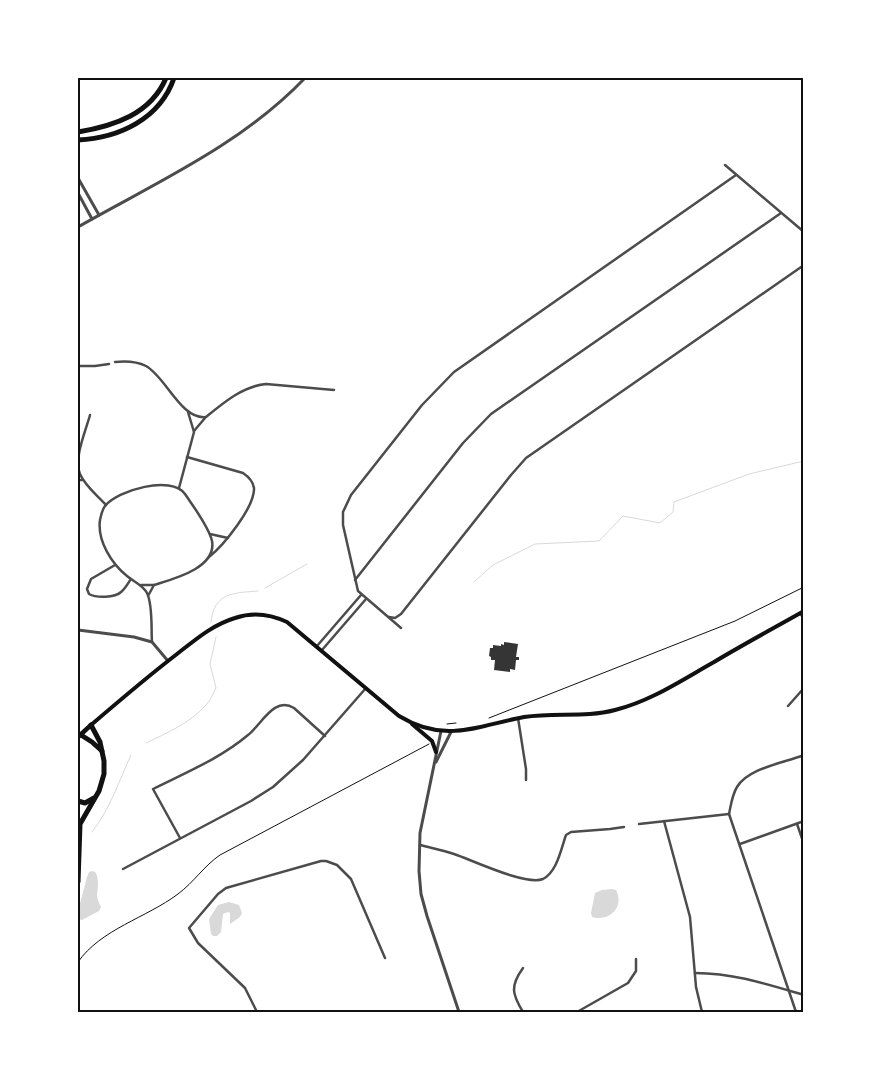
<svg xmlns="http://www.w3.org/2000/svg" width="881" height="1090" viewBox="0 0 881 1090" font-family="Overpass,sans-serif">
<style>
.water{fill:#d9d9d9}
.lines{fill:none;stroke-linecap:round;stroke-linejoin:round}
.stream{stroke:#d9d9d9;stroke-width:1}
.building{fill:#353535}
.path{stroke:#111;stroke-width:1}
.minor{stroke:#4c4c4c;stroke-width:2.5}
.tertiary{stroke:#4c4c4c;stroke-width:3}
.secondary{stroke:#111;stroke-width:4}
.primary{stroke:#111;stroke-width:4.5}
.motorway{stroke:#111;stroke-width:5}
.neatline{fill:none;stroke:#111;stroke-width:2}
</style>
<rect width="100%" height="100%" fill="#fff"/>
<g class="water">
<path d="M93 871 96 873C99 881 98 886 97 895 97 899 99 903 101 907L99 911 82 920 78 919V911L87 877 89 872Z"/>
<path d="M612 889 616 890C625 907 609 922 592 917L591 913 595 893 602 890Z"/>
<polygon points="229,902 239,905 242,913 240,917 230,924 230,913 228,912 223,914 221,932 217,936 213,936 211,934 209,919 218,905"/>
</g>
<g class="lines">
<g class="stream">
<polyline points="474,582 493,565 535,544 599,541 623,516 660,523 673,512 674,502 749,474 804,461"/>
<polyline points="265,588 307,564"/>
<path d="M211 622C214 592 234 593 258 591"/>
<path d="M146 743C167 733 190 723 206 705 210 701 213 694 216 688L210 664 216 637"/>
<path d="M92 832C110 809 119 781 131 755"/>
</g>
</g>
<polygon class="building" points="504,642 518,644 516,657 519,657 519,660 516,660 515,670 510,669 510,672 494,670 495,660 491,660 491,657 489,656 490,648 493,648 493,645 501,646 501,644 504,645"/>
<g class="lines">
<g class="path">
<polyline points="489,718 735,621 804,587"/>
<polyline points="447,724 456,723"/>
<path d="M78 962C101 929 146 918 178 894 194 882 204 866 220 855L429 744"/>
</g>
<g class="minor">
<polyline points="725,165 804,232"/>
<path d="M115 362C125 361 136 361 146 366 166 377 181 420 206 417 223 403 243 386 266 384L334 390"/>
<polyline points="78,366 95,366 109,364"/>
<path d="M90 415C86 430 73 460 80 474 85 486 97 495 106 505"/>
<polyline points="194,431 205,418"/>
<path d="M187 457 243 473C249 477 253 481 254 488 255 507 223 546 209 557"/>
<polyline points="78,480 83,480"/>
<polyline points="179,488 194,432 188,412"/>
<polyline points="210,534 228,538"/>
<path d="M115 565 91 579 87 589 89 594C96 598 115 598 121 592 125 589 128 583 131 579"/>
<polyline points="355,580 463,443 491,414 781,213"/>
<polyline points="141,585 154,585"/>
<path d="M148 596 154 585C173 579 217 568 212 541 209 527 193 506 185 494 171 475 118 490 105 506 102 510 101 515 100 520 97 541 112 564 127 576 134 582 143 585 147 593 153 605 151 629 152 642"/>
<polyline points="800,613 804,619"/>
<polyline points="389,617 395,618 401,614 511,475 526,458 804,265"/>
<polyline points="401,628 358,591 343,525 343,512 351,495 422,405 454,372 736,175"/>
<polyline points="317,646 361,595"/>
<polyline points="322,650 366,599"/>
<polyline points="788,706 804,688"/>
<polyline points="518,718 526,769 526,780"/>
<polyline points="729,814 796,1012"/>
<path d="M729 814C731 805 732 795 737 787 748 768 784 763 804 755"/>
<polyline points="664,821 690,917 696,987 702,1012"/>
<polyline points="639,824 729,814"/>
<polyline points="797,824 804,844"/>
<path d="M180 838 153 789C185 773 221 758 248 735 262 724 274 696 294 708L325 736"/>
<polyline points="740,844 804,821"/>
<path d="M420 845C431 848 443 850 454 854 472 860 526 886 543 879 557 872 561 849 566 835L571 832 610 829 624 827"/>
<polyline points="123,869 251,801 273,787 303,760 366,688"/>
<path d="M523 968C510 986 512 994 523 1012"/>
<path d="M695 973C733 973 767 984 804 995"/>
<polyline points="257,1012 245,988 198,943 189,928 218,894 226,888 321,861 326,861 337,865 351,879 385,958"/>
<polyline points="577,1012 628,983 636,971 636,959"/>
</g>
<g class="tertiary">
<polyline points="78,178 99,215"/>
<polyline points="78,193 92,219"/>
<path d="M78 227C157 182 241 145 305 78"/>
<polyline points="78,630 134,637 152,642 168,661"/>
<polyline points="441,731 420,833 419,871 421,894 427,916 459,1012"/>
<polyline points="436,762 451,732"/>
</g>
<g class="secondary">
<polyline points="412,724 432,741 436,752"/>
<path d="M91 725C119 701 147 677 177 654 195 640 212 625 235 618 252 612 270 614 287 622L399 716C445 744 477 726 524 717 555 712 585 718 615 710 651 701 682 680 714 662 744 644 774 628 804 611"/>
</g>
<polyline class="primary" points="78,737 91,725"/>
<g class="motorway">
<path d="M78 132C114 126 151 114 166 78"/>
<path d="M78 140C119 138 160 119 174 78"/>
<polyline points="81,735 92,742 102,751"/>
<polyline points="78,801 85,803 94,798"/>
<polyline points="78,882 80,824 99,791 104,774 104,761 100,742 91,725"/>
</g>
</g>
<rect width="881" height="1090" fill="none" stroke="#ffffff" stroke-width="158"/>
<rect x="79" y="79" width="723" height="932" class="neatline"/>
</svg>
